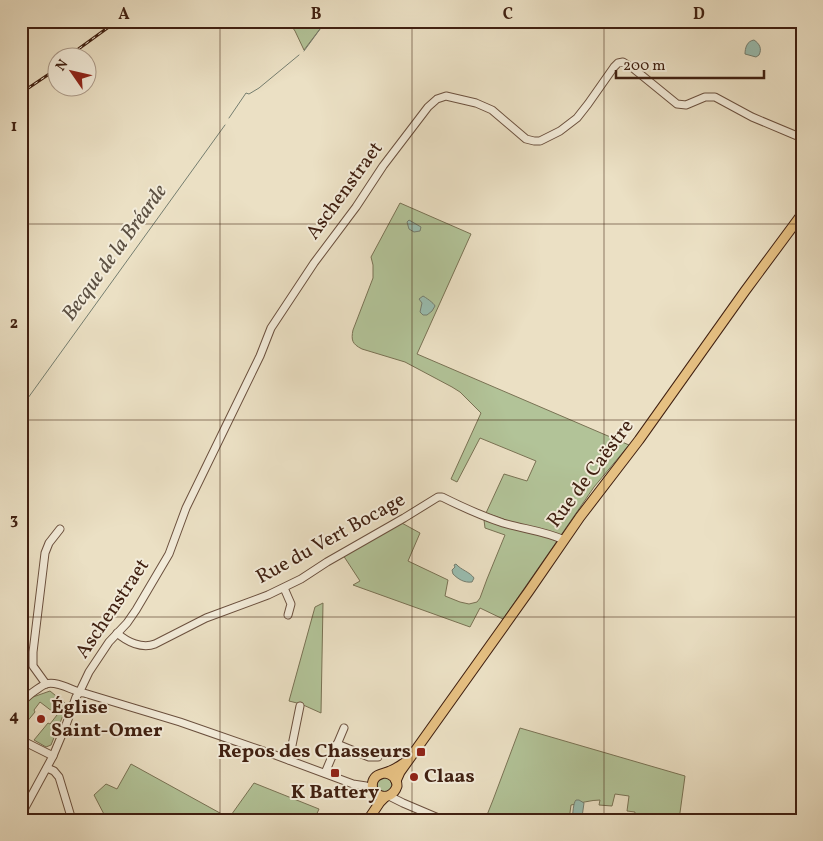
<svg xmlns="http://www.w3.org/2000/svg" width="823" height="841" viewBox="0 0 823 841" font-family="Vollkorn,serif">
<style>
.green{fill:#b2c398;stroke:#797254}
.water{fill:#99bdb0;stroke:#757e70}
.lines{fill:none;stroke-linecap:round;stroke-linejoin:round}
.stream{stroke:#757e70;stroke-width:1}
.minor-casing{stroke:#6b503e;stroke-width:9}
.major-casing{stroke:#402011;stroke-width:11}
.minor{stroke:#f2ebd9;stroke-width:7}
.major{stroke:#e6c082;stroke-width:9}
.rail-casing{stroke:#402011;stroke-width:3}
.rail{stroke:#f2ebd9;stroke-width:1;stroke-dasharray:4;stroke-linecap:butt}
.grid{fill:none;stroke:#402011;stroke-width:1;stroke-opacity:0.55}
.poi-dot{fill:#8f2418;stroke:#f2ebd9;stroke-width:2}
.labels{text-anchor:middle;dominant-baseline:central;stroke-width:4;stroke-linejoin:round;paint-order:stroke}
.street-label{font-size:20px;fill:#402011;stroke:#f2ebd9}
.poi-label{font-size:20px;font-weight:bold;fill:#402011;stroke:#f2ebd9;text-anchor:start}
.water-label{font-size:21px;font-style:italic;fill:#5b4f41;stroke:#f2ebd9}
.neatline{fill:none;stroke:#402011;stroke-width:2}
.grid-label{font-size:16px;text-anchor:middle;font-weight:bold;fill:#402011}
</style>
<rect width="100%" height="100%" fill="#ebe0c4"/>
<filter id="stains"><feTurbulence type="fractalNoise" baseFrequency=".004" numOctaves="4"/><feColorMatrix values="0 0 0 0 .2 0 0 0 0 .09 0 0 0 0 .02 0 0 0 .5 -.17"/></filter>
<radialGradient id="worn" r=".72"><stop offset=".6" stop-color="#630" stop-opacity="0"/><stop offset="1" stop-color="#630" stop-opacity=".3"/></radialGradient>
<g class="green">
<polygon points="288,21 326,21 304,50 295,31"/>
<path d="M400 203 471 234 417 354 629 445 594 487 561 535 514 523 486 513 504 474 527 481 536 461 480 438 457 482 451 479 481 413 460 392 452 387 405 362 362 349C352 344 351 340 353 330L373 278V265L371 257Z"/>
<polygon points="484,520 543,536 557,541 503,619 480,608 470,627 353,585 360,581 343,555 400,522 420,533 408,561 448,580 445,596 460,602 469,604 477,602 480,598 487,579 505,535 485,528"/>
<polygon points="323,603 321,713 301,704 289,701 315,607"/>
<polygon points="50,691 66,704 66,708 51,745 46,747 34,740 48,723 50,724 57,715 40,702 34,710 35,712 21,729 21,710 30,698"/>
<path d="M520 728 685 776 679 820H634L635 812 627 811 629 796 615 794 612 806 599 805 600 800C591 800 581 803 571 805L569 820H485L493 800Z"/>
<polygon points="131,764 229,818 254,783 319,809 314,820 107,820 94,795 106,784 117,789"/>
<circle cx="385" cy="785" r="8"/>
</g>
<g class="water">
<path d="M754 40C760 44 762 49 759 55L756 57 745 54C745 48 747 41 754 40Z"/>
<polygon points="409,220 421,227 420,231 414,232 409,229 407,222"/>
<path d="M423 296C425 297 434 303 435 306L432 311 427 315H423L420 312 422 303 419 299Z"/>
<path d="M456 564C461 570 470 572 474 578L472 582C464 583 458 579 453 574L452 570 455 567 454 565Z"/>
<path d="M576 800H579L584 803 582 817 583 820H572C573 814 573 803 576 800Z"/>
</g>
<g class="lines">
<g class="stream">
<polyline points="304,51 326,21"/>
<polyline points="229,118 246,93 249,94 259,88 299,55"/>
<polyline points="28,398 225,125"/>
<polyline points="21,407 23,404"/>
</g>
<g class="minor-casing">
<g id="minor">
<polyline points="284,588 291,604 288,615"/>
<path d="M117 633C127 642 142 649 155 644L206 618 268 595 301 579 327 562 404 518 438 497H442C462 507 482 516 503 523 523 529 545 531 564 540"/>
<polyline points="46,684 33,666 33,652 45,553 49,543 60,529"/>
<path d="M21 704C25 698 30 694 36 690 39 688 43 685 46 684 57 680 74 692 84 693L180 722 275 755 353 784 366 786 373 789"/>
<polyline points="21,740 53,756"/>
<polyline points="337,744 369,757 378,757"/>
<polyline points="289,760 300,706"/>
<polyline points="47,768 54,771 59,777 72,820"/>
<polyline points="325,773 344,728"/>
<polyline points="389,796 403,803 443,820"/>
<polyline points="22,814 30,820"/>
<polyline points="21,815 53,756 66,725 76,697 79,693 89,672 109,642 127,623 136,610 169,554 186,508 260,356 271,328 314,263 356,207 383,166 428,107 437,99 446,96 476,103 492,110 526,139 534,141 540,141 560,131 577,118 588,104 614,67 618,63 623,62 634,69 677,104 686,105 705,97 715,97 752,117 802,138"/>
</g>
</g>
<g class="major-casing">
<g id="major">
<path d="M385 773C393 774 397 779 397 786 391 804 368 796 373 781 376 773 384 774 390 771 395 769 400 766 404 763"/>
<polyline points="396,781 400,772 529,591 580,517 639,440 745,291 802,214"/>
<polyline points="368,820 380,802 385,797"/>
</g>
</g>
<use href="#minor" class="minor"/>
<use href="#major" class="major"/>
<g class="rail-casing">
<g id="rail">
<polyline points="66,58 117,21"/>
<polyline points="21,93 58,68"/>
</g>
</g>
<use href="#rail" class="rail"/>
</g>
<path class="grid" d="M220 21V820M412 21V820M604 21V820M21 224H802M21 420H802M21 617H802"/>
<g class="poi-dot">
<circle cx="41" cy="719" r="5"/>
<rect x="416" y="747" width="10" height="10" rx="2.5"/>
<rect x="330" y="768" width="10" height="10" rx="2.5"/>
<circle cx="414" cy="777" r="5"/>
</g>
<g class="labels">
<g class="street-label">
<text transform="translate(345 191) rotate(-54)">Aschenstraet</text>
<text transform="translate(591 474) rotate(-53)">Rue de Caëstre</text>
<text transform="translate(331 539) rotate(-29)">Rue du Vert Bocage</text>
<text transform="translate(113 609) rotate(-56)">Aschenstraet</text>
</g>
<g class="poi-label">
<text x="51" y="708">Église<tspan x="51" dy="23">Saint-Omer</tspan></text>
<text x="411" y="752" text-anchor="end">Repos des Chasseurs</text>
<text x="424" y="777">Claas</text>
<text x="335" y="793" text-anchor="middle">K Battery</text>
</g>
<g class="water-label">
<text transform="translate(115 253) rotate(-54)">Becque de la Bréarde</text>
</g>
</g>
<rect width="823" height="841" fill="none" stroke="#ebe0c4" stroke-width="55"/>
<g transform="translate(72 72) rotate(304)"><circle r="24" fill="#f2ebd9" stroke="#ab9a89"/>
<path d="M0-4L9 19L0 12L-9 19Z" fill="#8f2418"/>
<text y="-8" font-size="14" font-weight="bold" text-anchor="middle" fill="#402011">N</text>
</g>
<path d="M616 70v8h148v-8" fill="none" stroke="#402011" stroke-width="2.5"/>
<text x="623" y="70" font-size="15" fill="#402011" stroke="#f2ebd9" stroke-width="4" paint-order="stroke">200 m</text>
<rect x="28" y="28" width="768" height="786" class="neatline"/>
<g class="grid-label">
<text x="124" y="19">A</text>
<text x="316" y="19">B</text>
<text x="508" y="19">C</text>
<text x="699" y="19">D</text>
<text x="14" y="131">1</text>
<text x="14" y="328">2</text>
<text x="14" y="524">3</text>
<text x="14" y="721">4</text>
</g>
<rect width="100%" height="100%" filter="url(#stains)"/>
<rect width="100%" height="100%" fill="url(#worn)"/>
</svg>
